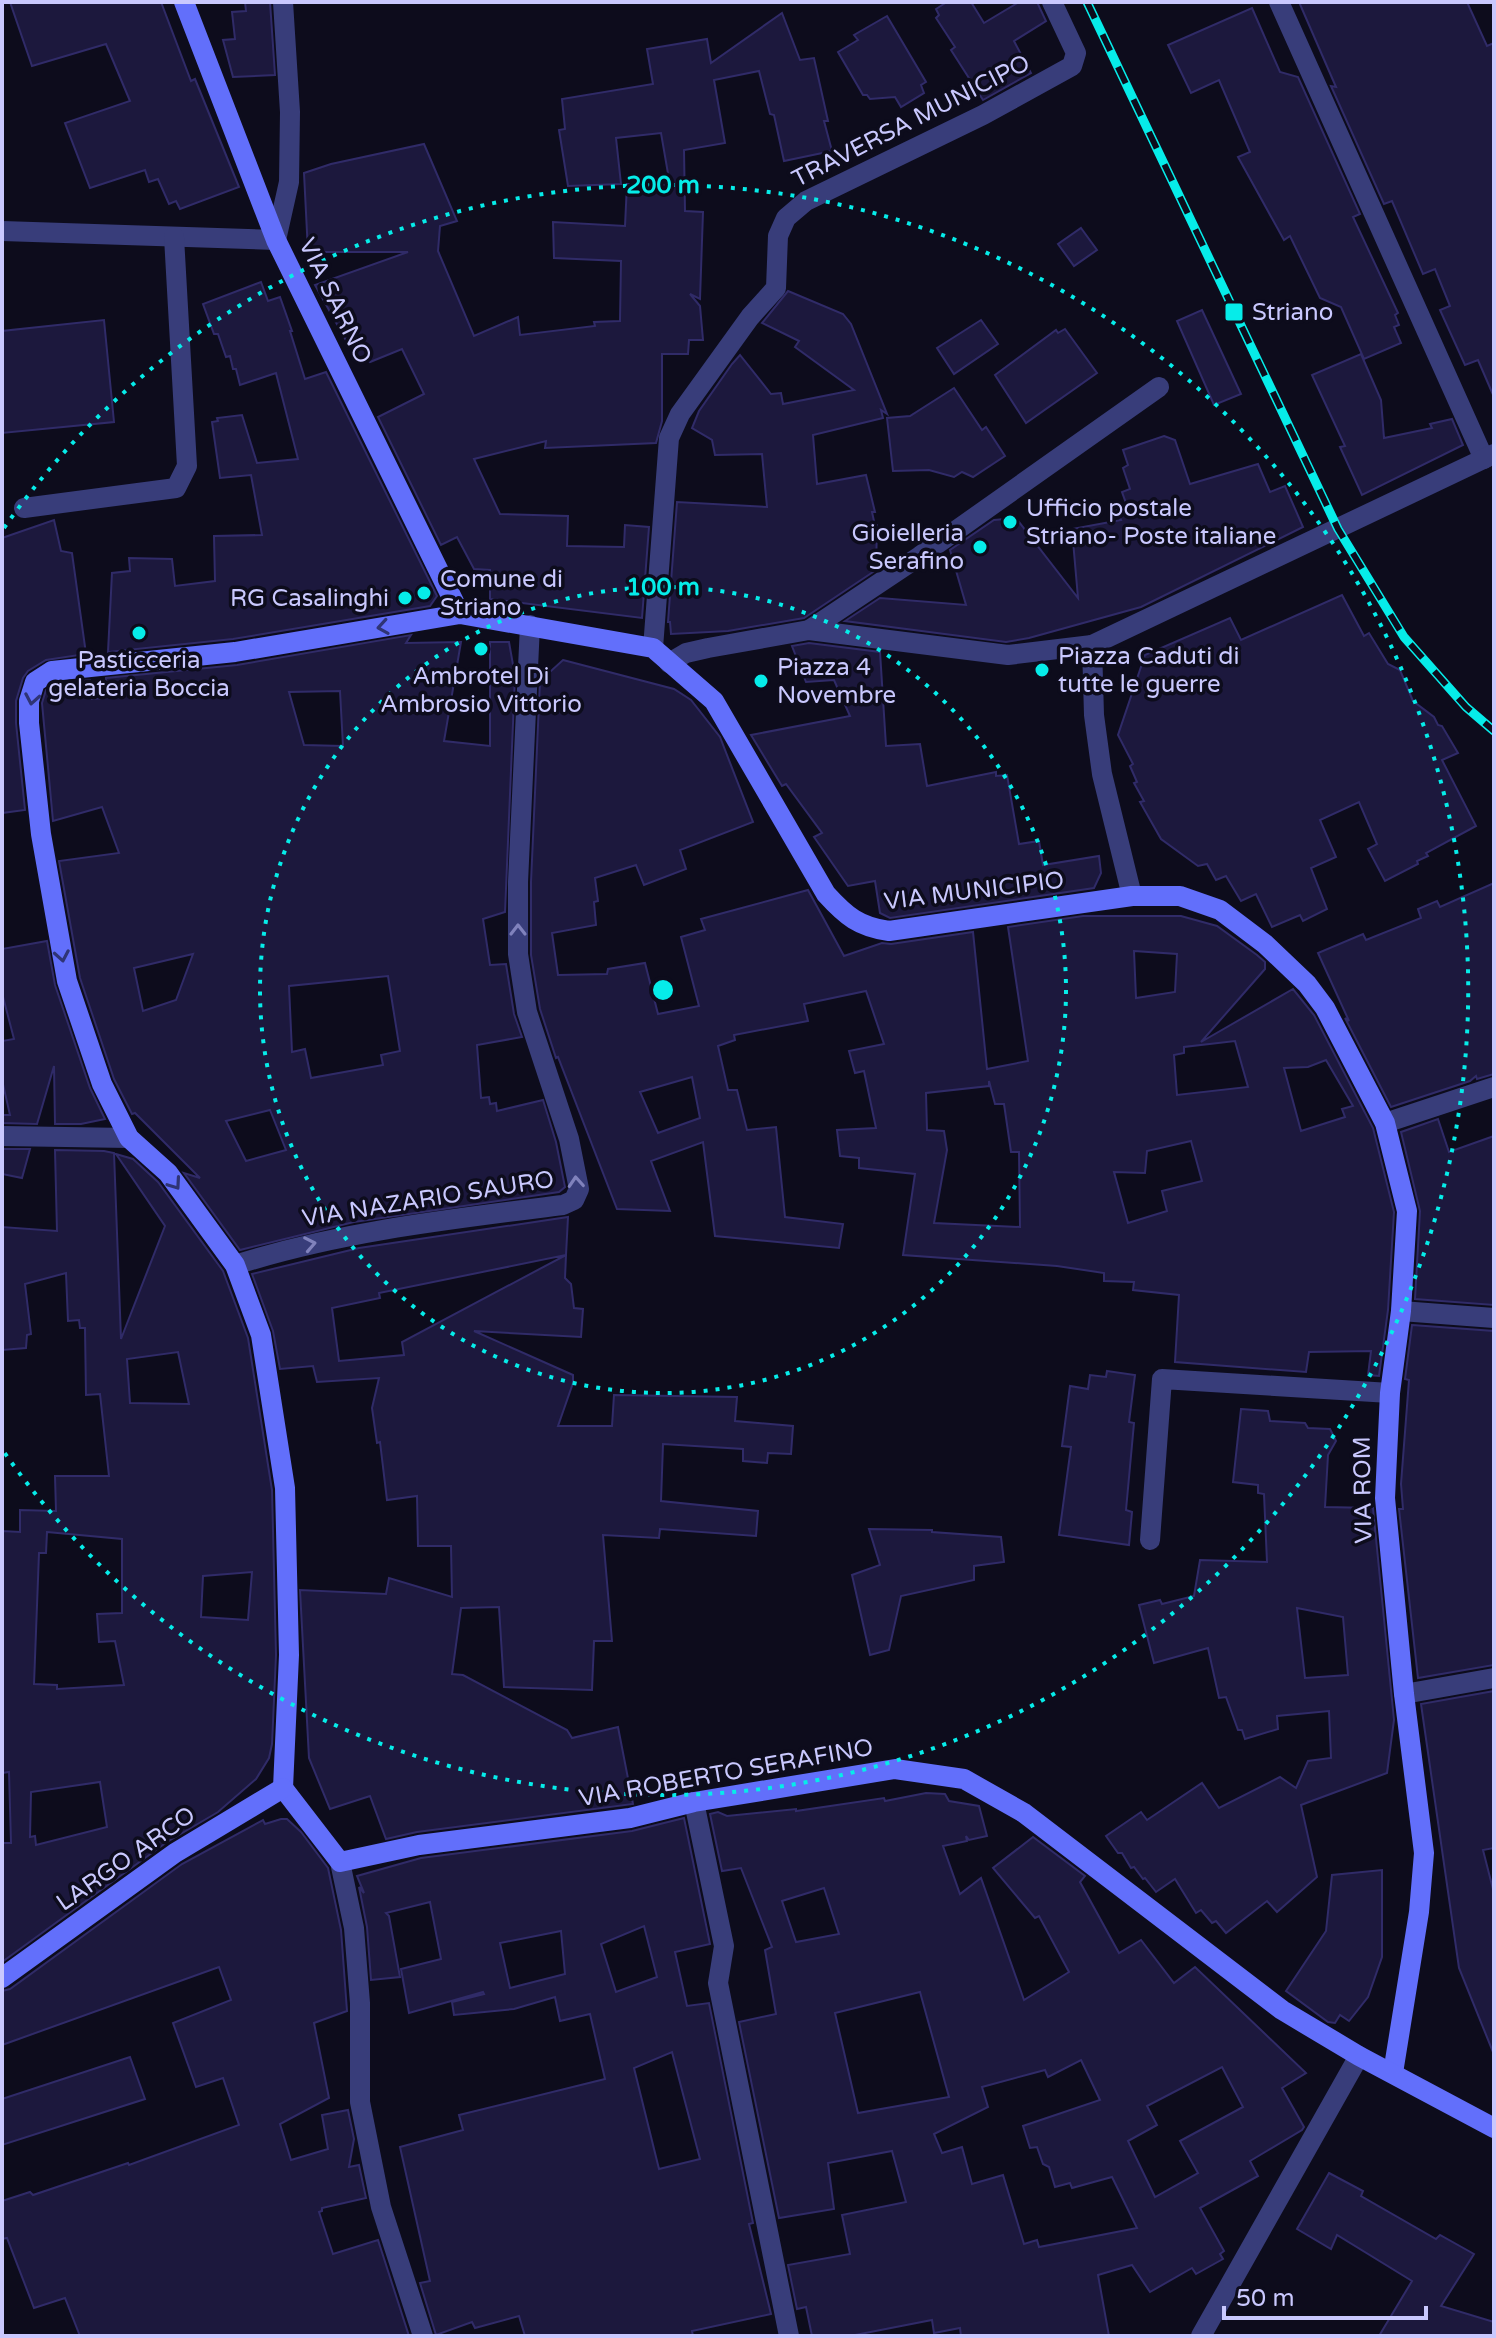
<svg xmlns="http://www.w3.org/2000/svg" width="1496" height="2338" viewBox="0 0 1496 2338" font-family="'Varela Round',sans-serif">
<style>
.building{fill:#1c183d;stroke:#302b68;stroke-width:2;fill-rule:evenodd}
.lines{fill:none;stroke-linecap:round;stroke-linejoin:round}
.street{stroke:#383d7a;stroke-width:20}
.secondary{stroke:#626ffb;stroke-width:20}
.rail-casing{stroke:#06ece9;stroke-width:9}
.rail{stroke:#0d0c1c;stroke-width:6;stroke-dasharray:18;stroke-linecap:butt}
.oneway{stroke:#2f3475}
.oneway2{stroke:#8082bc}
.ring{fill:none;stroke:#06ece9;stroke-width:4;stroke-dasharray:4 8}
.poi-dot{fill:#06ece9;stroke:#0d0c1c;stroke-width:3}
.labels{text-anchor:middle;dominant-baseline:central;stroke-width:7;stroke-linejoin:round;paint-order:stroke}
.street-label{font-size:24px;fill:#c9c8fe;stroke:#0d0c1c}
.poi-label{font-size:24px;fill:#c9c8fe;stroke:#0d0c1c;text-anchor:start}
.centre{fill:#06ece9;stroke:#0d0c1c;stroke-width:4}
.ring-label{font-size:24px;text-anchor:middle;font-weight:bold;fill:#06ece9;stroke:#0d0c1c;stroke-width:7;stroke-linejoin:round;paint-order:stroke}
</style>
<rect width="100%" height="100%" fill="#0d0c1c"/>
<g class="building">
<polygon points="10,2 161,2 191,81 195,79 239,187 180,209 176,201 169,204 158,179 149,182 145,170 90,188 65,123 130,101 106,44 32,66"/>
<polygon points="245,2 270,2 275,75 233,77 223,40 235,39 232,12 246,11"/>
<polygon points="947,2 971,2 984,23 1019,2 1037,2 1046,21 1014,41 1031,73 983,100 951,50 955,47 936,18 939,15 936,9"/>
<polygon points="1299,2 1467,2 1487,46 1494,43 1494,397 1478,360 1465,365 1440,310 1450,306 1435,269 1423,274 1392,201 1384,204 1331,86 1336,87"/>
<polygon points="1252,8 1280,72 1298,77 1360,214 1353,217 1398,313 1395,315 1399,325 1394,327 1401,343 1364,359 1341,307 1320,298 1290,236 1284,240 1238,157 1250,152 1219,80 1191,93 1168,45"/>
<polygon points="782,13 800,60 814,58 828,121 824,121 832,151 784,161 774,115 770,114 759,71 714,80 725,143 684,150 685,211 703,212 700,299 690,294 700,306 703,340 689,340 688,354 662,354 662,421 656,443 545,448 546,441 474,459 500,514 568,516 567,546 624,547 625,525 649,527 642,618 490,599 490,570 474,569 457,537 441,545 378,417 424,394 402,349 370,362 367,360 361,361 353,353 315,285 408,252 308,252 304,173 331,164 424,144 457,221 440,226 438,251 474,336 518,317 520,335 595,326 594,322 620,321 621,261 554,258 553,222 625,226 627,184 670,185 661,133 616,138 621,184 568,186 559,130 565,129 562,99 653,84 647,49 707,39 711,63"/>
<polygon points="887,16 926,82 921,85 924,93 901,107 895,97 870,99 867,95 863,95 838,52 858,40 854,35"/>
<polygon points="1081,228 1097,250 1074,266 1058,244"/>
<polygon points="261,282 268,301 280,297 292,331 290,331 305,379 326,372 437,596 430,606 233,639 108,652 112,573 130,571 129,558 172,559 175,586 215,581 214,536 262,535 251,475 220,478 212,422 218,421 217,418 242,415 257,463 298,459 276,373 240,385 236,369 233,369 230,356 226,357 218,334 214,334 203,304"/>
<polygon points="788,291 843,314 851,324 887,414 881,410 883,418 813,435 817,484 866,475 875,512 872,512 874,521 867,526 877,525 876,570 804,618 728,631 671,634 670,622 668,622 677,502 767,507 762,454 715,455 712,440 692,428 699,411 732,364 740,355 771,394 781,393 783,404 854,390 795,347 799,341 762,323"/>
<polygon points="1202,310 1241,394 1214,405 1177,321"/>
<polygon points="104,320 114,422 2,433 2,331"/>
<polygon points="981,320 998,344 954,374 937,348"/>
<polygon points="1065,329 1097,373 1026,423 995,375 1056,330 1058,333"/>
<polygon points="1361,354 1381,400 1384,438 1432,428 1430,424 1452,419 1463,445 1362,495 1340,447 1345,446 1312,375"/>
<polygon points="954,388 982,430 986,427 1005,456 973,477 962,472 954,477 929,470 893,471 887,418 910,416"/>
<polygon points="1164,436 1175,440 1190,484 1258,464 1270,492 1285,486 1303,527 1141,607 1029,638 1006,642 845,621 880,598 966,605 950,550 994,520 1016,518 1078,598 1072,529 1121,520 1116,510 1127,506 1122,492 1130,489 1123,468 1128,465 1123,450"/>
<polygon points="54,520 61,551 72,553 86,654 46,660 28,671 23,678 16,701 16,723 25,810 2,813 2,538"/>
<polygon points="1342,595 1364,636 1369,633 1388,664 1400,670 1413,701 1434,717 1438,725 1442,726 1458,753 1442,760 1476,826 1426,853 1428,856 1417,861 1418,864 1385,881 1368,849 1377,844 1359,802 1320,820 1336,857 1311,868 1327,909 1303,921 1300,915 1272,927 1256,894 1241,901 1226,876 1216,880 1207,864 1198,866 1161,839 1140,802 1144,801 1134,783 1137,782 1130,766 1133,764 1118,735 1145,655 1230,618 1241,640"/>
<path d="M411 635 406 643 461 642 444 741 490 746V642H509L515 676 505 912 483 919 490 965 506 964 514 1014 522 1037 477 1045 481 1098 489 1097 490 1104 496 1103 497 1111 543 1100 556 1142 565 1187 559 1192 354 1222 240 1250 184 1173 200 1178 135 1113 132 1114 114 1079 80 978 59 861 119 853 102 807 53 821 42 703 46 690 56 684 90 680 92 699 105 698 106 678 237 665ZM340 691 343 746 304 745 289 692ZM193 954 176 1000 143 1011 134 968ZM388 976 400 1051 381 1055 383 1065 311 1078 305 1049 292 1052 289 986ZM270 1110 286 1150 246 1161 226 1121Z"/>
<polygon points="809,643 880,652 886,746 920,744 927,786 996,772 996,776 1007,775 1019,844 1039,841 1043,865 1099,856 1101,873 1094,888 890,918 880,913 875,881 848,886 814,837 822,833 786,784 782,786 751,735 850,716 834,680 806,682 792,646"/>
<path d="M563 660 674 689 691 700 720 737 753 822 680 850 686 869 644 885 636 865 595 878 598 901 594 902 596 925 552 933 558 975 607 974 608 969 645 963 658 1014 699 1006 681 937 705 930 701 919 808 890 844 956 882 943 891 944 973 932 987 1069 1028 1061 1008 927 1083 916H1181L1217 926 1257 955 1265 962V969L1201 1042 1293 989 1314 1015 1373 1128 1394 1212 1388 1310 1379 1376 1368 1375 1371 1351 1309 1352 1306 1372 1175 1362 1179 1295 1133 1290 1134 1282 1104 1281V1273L1057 1266 903 1255 915 1174 859 1168V1158L840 1156 837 1130 876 1128 864 1071 855 1073 849 1051 884 1044 866 991 804 1004 808 1021 734 1035 735 1040 718 1046 728 1090H737L747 1130 776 1127 785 1217 843 1224 839 1248 715 1236 703 1142 651 1161 670 1211 617 1209 558 1057 556 1058 540 1009 531 955V882L540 681ZM1134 951 1177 954 1175 992 1136 998ZM1235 1041 1248 1087 1177 1095 1174 1055 1184 1053V1047ZM1326 1060 1353 1106 1342 1109 1345 1117 1301 1131 1284 1068 1308 1067ZM692 1077 700 1118 658 1133 640 1092ZM989 1081 995 1104H1004L1011 1152H1019L1020 1227 934 1223 947 1150 944 1131 927 1130 926 1093 989 1086ZM1191 1141 1202 1181 1162 1191 1167 1211 1128 1223 1114 1172 1145 1173 1147 1151Z"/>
<polygon points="1494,883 1494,1074 1477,1079 1476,1076 1470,1081 1391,1107 1345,1018 1349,1021 1318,953 1363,934 1366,940 1421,918 1418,909 1437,901 1440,907"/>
<polygon points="47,941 55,985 90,1088 105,1119 81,1124 55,1124 54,1066 37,1124 2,1123 2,1115 10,1115 2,1080 2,1041 14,1039 2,993 2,949"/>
<polygon points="1438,1119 1449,1152 1494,1136 1494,1305 1415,1299 1420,1211 1401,1132"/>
<polygon points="2,1149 30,1149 22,1178 2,1174"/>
<path d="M55 1150 104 1151 114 1153 121 1339 165 1226 116 1154 133 1159 158 1182 223 1271 248 1338 272 1490 276 1655 272 1744 269 1758 256 1779 218 1812 167 1842 2 1962V1843H11L9 1772 2 1773V1531L20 1532V1510L56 1511 55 1476H109L100 1394 86 1395 85 1328H80L79 1320 68 1321 66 1273 25 1284 31 1334 27 1335 26 1348 2 1350V1227L57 1231ZM178 1352 189 1404 130 1403 127 1359ZM47 1532 122 1539V1613L97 1614 99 1642 115 1641 124 1685 57 1689V1685L34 1684 39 1553H46ZM252 1572 248 1620 201 1617 203 1576ZM100 1782 107 1827 36 1845 35 1836 30 1837 31 1792Z"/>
<polygon points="568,1217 566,1255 379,1293 380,1298 332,1308 339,1361 404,1355 402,1342 566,1255 565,1278 571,1284 574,1308 583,1309 581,1337 474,1331 573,1375 573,1383 558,1426 612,1426 614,1395 737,1397 735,1421 793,1426 791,1454 768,1453 767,1463 743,1461 743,1449 663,1444 661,1501 758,1511 756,1536 660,1529 659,1538 603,1535 612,1641 594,1641 592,1690 504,1687 499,1607 461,1608 452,1674 463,1675 567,1730 572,1738 618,1727 633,1804 417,1832 386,1839 370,1796 330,1809 309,1758 300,1590 386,1594 389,1578 452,1597 451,1546 418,1546 417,1496 387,1500 380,1442 377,1443 372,1408 379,1378 317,1382 313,1366 280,1369 273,1331 252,1274 359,1248"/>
<polygon points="1412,1325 1494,1331 1494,1665 1418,1678 1399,1509 1403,1509 1401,1484 1409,1380 1405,1379"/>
<polygon points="1107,1371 1135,1375 1129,1422 1134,1423 1126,1510 1132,1512 1129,1545 1059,1535 1071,1447 1062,1446 1070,1386 1088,1389 1090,1375 1106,1377"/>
<path d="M1241 1409 1268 1411 1270 1421 1305 1423 1308 1428 1330 1429 1336 1441 1328 1455 1325 1507 1373 1508 1394 1720 1387 1773 1301 1805 1317 1877 1277 1912 1267 1901 1226 1933 1216 1921 1212 1923 1201 1910 1196 1913 1175 1879 1156 1892 1145 1878 1143 1879 1134 1867 1131 1868 1122 1853H1118L1106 1836 1141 1812 1147 1820 1202 1783 1219 1808 1280 1777 1296 1788 1308 1761 1331 1758 1329 1711 1277 1716 1278 1729 1245 1739 1242 1730H1238L1226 1697 1219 1698 1208 1648 1154 1663 1139 1605 1160 1600 1162 1604 1194 1596 1200 1560 1267 1562 1264 1494 1258 1493V1485L1233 1482ZM1297 1608 1343 1617 1348 1675 1305 1678Z"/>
<polygon points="869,1529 932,1530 932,1532 1001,1537 1004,1562 974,1566 974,1580 901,1596 889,1650 870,1655 852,1575 880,1565"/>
<polygon points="1494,1691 1494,1848 1483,1850 1494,1893 1493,2052 1459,1968 1421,1704"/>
<path d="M926 1793 945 1794 949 1801 979 1806 987 1836 969 1840 966 1836 967 1841 943 1846 960 1894 981 1878 1024 2000 1069 1972 1039 1916 1035 1918 993 1868 1033 1837 1085 1876 1080 1882 1119 1953 1141 1940 1174 1983 1195 1967 1306 2073 1282 2088 1304 2127 1302 2130 1250 2161 1258 2176 1200 2208 1224 2251 1220 2254 1223 2259 1196 2274 1192 2268 1150 2292 1132 2265 1098 2275 1109 2336H961L960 2328 934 2333 932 2320 850 2336H812L806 2307 797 2309 788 2265 850 2254 842 2215 906 2202 892 2151 828 2163 834 2209 779 2218 739 2022 776 2014 765 1950 772 1947 741 1868 722 1871 710 1814 718 1812 727 1816 796 1809V1811L884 1798 885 1801ZM824 1888 839 1934 796 1942 782 1901ZM920 1992 949 2097 858 2113 835 2013ZM1081 2060 1100 2100 1023 2126 1030 2148 1037 2147 1043 2164 1049 2167 1055 2187 1070 2183 1072 2188 1112 2177 1137 2228 1039 2247 1037 2240 1024 2244 1003 2175 972 2184 962 2147 942 2153 934 2134 988 2107 982 2087 1045 2070 1048 2077ZM1222 2067 1243 2107 1180 2141 1198 2173 1155 2197 1128 2141 1157 2125 1147 2106Z"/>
<path d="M684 1818 710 1944 675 1952 687 2006 709 2003 753 2223 749 2224 771 2314 692 2331 693 2336H525L519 2316 475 2328 472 2322 436 2335 420 2283 430 2281 400 2147 463 2130 459 2115 605 2079 590 2014 560 2021 555 1997 514 2009 454 2015 452 2002 484 1994 483 1992 409 2013 401 1969 441 1959 430 1902 386 1913 389 1916 400 1977 371 1980 367 1927 359 1887 364 1893 357 1876 421 1858 632 1831ZM644 1926 657 1977 616 1992 601 1944ZM561 1931 565 1974 510 1988 500 1943ZM672 2052 700 2159 659 2169 634 2068Z"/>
<polygon points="281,1819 287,1819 301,1832 328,1868 341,1930 347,2011 314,2023 329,2098 280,2124 291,2160 328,2149 322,2115 348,2110 354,2139 349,2167 359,2165 366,2198 322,2208 322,2211 319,2212 333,2254 378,2240 409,2336 80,2336 65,2298 34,2308 7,2238 2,2239 2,2201 30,2192 33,2195 128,2163 129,2165 239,2125 223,2078 196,2087 173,2023 231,2000 219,1967 2,2045 2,1991 10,1989 182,1864 263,1820 265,1824"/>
<polygon points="1382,1870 1382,1957 1368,1997 1349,2021 1340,2015 1335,2023 1328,2022 1286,1991 1326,1931 1332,1875"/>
<polygon points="130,2057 145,2099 2,2145 2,2099"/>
<polygon points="1329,2173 1363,2191 1361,2196 1436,2239 1440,2235 1474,2254 1441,2306 1494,2322 1494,2336 1379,2336 1412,2281 1337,2235 1331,2249 1297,2229"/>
</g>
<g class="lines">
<g class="street">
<polyline points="1279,2 1484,459"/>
<polyline points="2,231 276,240 289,182 290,112 283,2"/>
<polyline points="24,508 176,488 187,466 174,237"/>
<polyline points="809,630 920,556 1159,387"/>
<polyline points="1092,645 1094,715 1102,774 1132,896"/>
<polyline points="653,648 669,438 680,414 750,317 776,288 778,236 786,218 806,201 983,115 1072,66 1076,53 1052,2"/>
<polyline points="669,663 686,653 708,648 809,630 1008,655 1092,645 1494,454"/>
<polyline points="1385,1123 1494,1087"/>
<polyline points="2,1136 129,1138"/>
<path d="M235 1265C342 1231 452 1219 563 1205L574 1200 579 1189 569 1139 527 1012 518 954V882L530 625"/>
<polyline points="1401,1311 1494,1318"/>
<polyline points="1150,1540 1162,1379 1390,1393"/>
<polyline points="1404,1694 1494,1678"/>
<polyline points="694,1802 724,1946 718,1983 789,2336"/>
<polyline points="340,1862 354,1928 360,2003 360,2102 381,2207 423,2336"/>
<polyline points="1201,2336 1359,2056"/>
</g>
<g class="secondary">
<polyline points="184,2 276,240 460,614"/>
<path d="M283 1788 289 1655 285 1488 261 1335 235 1265 168 1173 129 1138 102 1084 67 981 41 834 29 723V701L35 682 52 671 235 652 460 614 653 648 714 701 826 894C846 916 859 927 889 931L1132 896H1180L1220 910 1265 944 1307 984 1325 1008 1385 1123 1407 1211 1401 1311 1390 1393 1385 1498 1404 1694 1424 1853 1419 1912 1393 2073"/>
<polyline points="283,1788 340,1862 419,1845 630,1818 694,1802 895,1769 964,1779 1024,1813 1282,2010 1359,2056 1494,2128"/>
<polyline points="2,1978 175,1853 283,1788"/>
</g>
<g class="rail-casing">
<polyline id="rail" points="1087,2 1338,529 1404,637 1466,707 1494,731"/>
</g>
<use href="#rail" class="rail"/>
</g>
<defs><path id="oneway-chevron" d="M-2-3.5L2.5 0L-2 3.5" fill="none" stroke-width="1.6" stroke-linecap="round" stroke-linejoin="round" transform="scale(2)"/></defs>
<g class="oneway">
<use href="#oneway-chevron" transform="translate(383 627) rotate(171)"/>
<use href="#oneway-chevron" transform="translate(32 699) rotate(100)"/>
<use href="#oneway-chevron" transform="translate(62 956) rotate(80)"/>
<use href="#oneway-chevron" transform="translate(175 1184) rotate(55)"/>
</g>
<g class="oneway2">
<use href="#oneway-chevron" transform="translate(518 930) rotate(-90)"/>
<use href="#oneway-chevron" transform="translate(576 1182) rotate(-94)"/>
<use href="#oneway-chevron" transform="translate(310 1244) rotate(-11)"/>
</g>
<g class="ring">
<circle cx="663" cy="990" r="403"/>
<path d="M4 528A805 805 0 1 1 4 1452"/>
</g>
<g class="poi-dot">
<rect x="1224" y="302" width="20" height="20" rx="4"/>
<circle cx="1010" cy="522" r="8"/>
<circle cx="980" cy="547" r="8"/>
<circle cx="424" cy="593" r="8"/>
<circle cx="405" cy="598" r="8"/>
<circle cx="139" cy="633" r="8"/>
<circle cx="481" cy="649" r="8"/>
<circle cx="1042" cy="670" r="8"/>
<circle cx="761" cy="681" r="8"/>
</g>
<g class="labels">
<g class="street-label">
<text transform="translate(911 121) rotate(-27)">TRAVERSA MUNICIPO</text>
<text transform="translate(335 301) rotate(64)">VIA SARNO</text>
<text transform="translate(974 891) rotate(-7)">VIA MUNICIPIO</text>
<text transform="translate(428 1199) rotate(-9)">VIA NAZARIO SAURO</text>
<text transform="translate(1363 1490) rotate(-91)">VIA ROM</text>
<text transform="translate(726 1773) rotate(-10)">VIA ROBERTO SERAFINO</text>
<text transform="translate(126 1859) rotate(-35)">LARGO ARCO</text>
</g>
<g class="poi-label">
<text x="1252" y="312">Striano</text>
<text x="1026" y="508">Ufficio postale<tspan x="1026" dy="28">Striano- Poste italiane</tspan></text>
<text x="964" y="533" text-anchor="end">Gioielleria<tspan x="964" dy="28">Serafino</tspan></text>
<text x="440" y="579">Comune di<tspan x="440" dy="28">Striano</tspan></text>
<text x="389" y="598" text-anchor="end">RG Casalinghi</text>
<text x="1058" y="656">Piazza Caduti di<tspan x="1058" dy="28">tutte le guerre</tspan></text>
<text x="139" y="660" text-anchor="middle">Pasticceria<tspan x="139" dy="28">gelateria Boccia</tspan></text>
<text x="777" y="667">Piazza 4<tspan x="777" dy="28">Novembre</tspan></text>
<text x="481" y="676" text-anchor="middle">Ambrotel Di<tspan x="481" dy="28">Ambrosio Vittorio</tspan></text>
</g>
</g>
<circle cx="663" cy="990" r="12" class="centre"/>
<g class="ring-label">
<text x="663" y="193">200 m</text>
<text x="663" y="595">100 m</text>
</g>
<rect width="1496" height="2338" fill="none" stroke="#c9c8fe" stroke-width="8"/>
<path d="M1224 2306v12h202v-12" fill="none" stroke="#c9c8fe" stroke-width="4"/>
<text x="1236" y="2306" font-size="24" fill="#c9c8fe" stroke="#0d0c1c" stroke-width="6" paint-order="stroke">50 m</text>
</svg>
